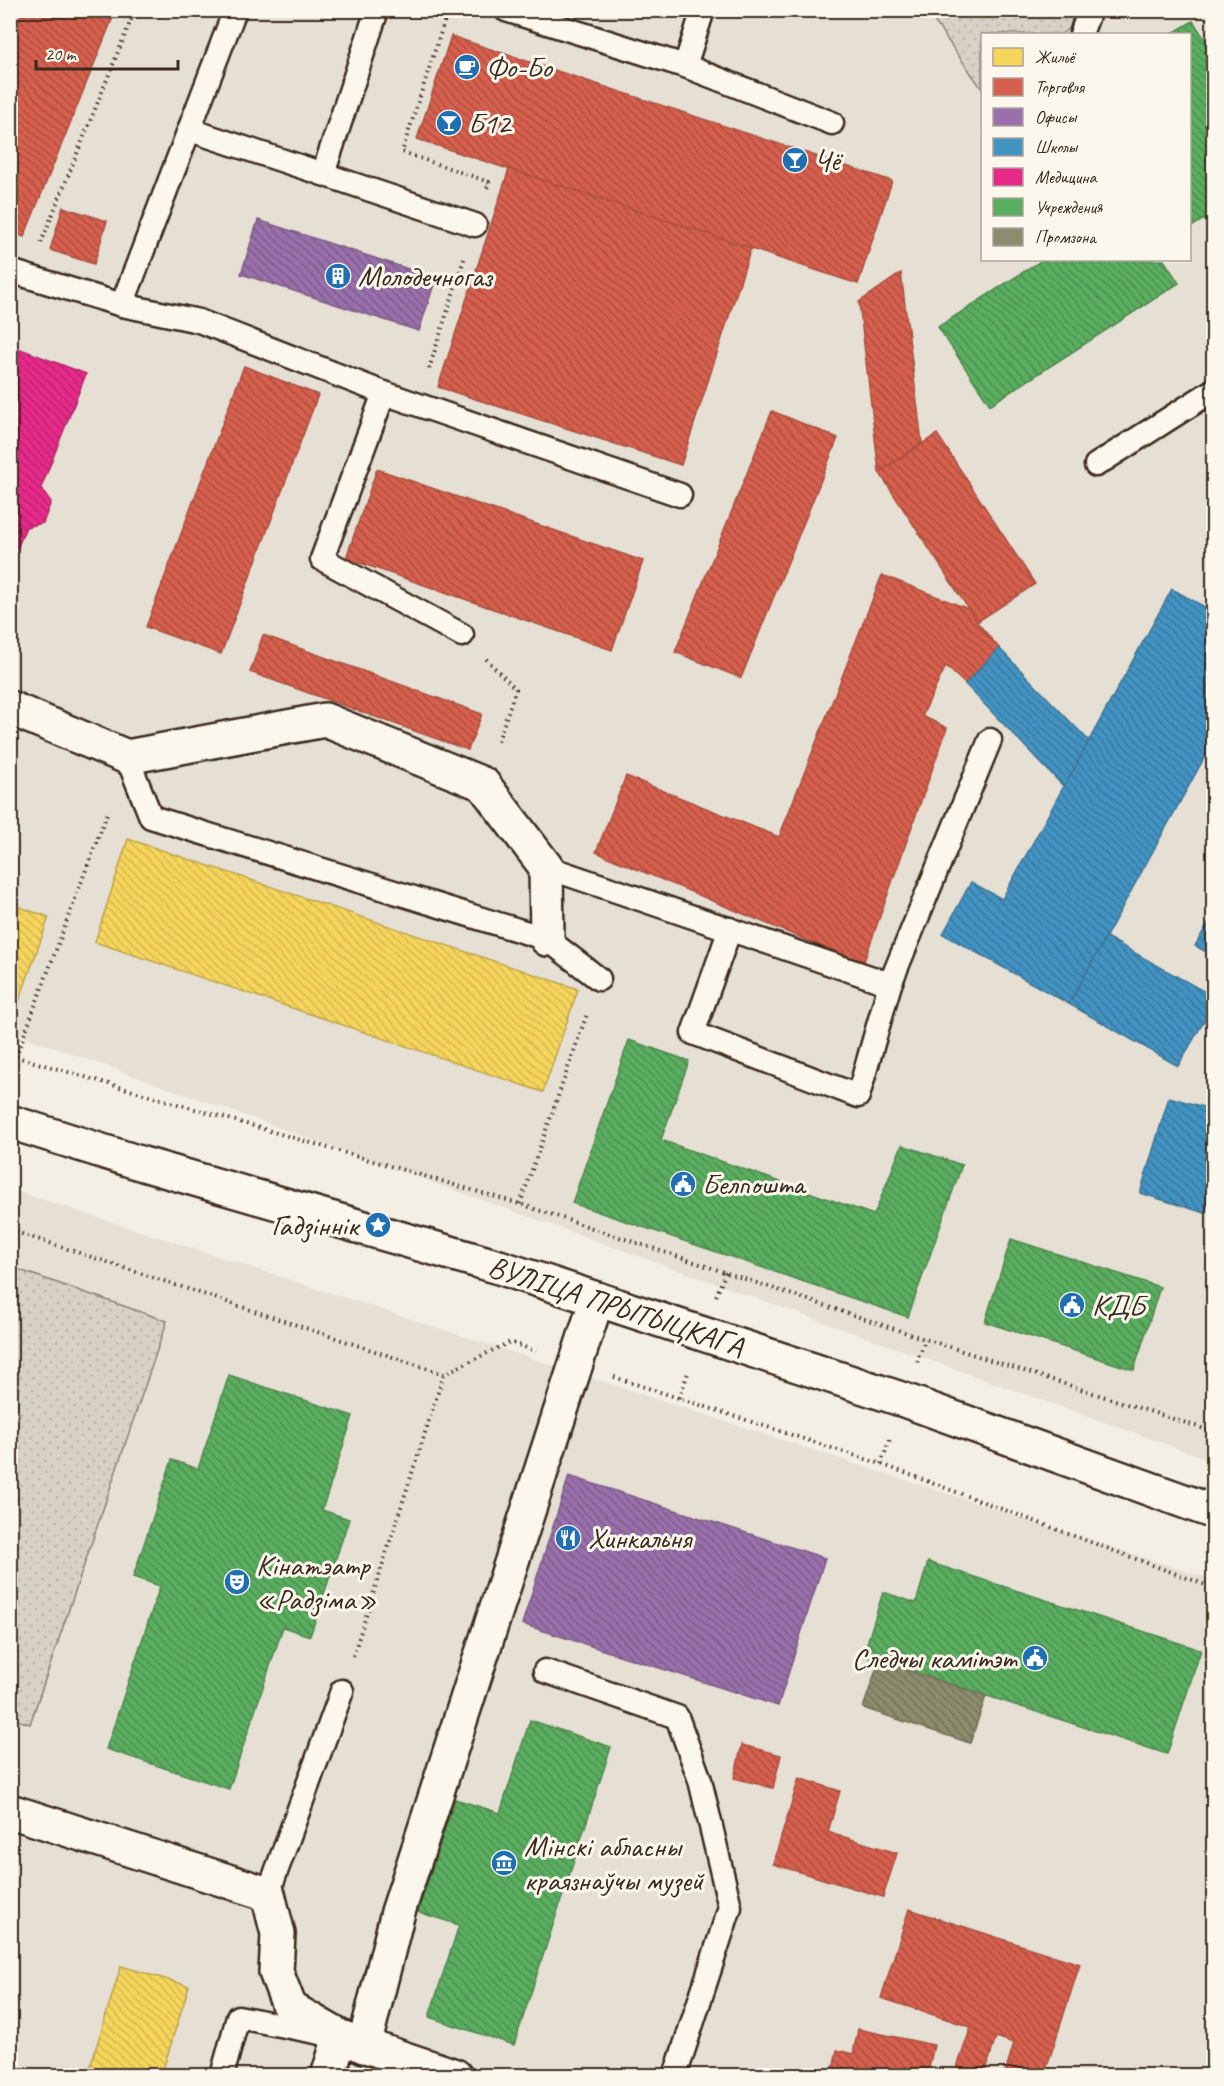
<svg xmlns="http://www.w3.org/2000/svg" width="1224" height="2086" viewBox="0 0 1224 2086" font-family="Caveat,sans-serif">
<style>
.built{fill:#e5dfd4;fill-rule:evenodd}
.grass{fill:url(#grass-dots);stroke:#8a7e72;stroke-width:1.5}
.homes{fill:url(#homes-back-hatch);stroke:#bea249;stroke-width:1.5}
.shops{fill:url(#shops-back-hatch);stroke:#a8503f;stroke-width:1.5}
.offices{fill:url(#offices-back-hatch);stroke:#7d5b81;stroke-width:1.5}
.schools{fill:url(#schools-back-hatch);stroke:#417492;stroke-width:1.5}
.health{fill:url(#health-back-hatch);stroke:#b3296a;stroke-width:1.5}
.public{fill:url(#public-back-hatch);stroke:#51864d;stroke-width:1.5}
.industry{fill:url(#industry-back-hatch);stroke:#746f56;stroke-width:1.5}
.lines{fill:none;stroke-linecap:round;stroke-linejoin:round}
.lane-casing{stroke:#3b2a1e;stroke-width:27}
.street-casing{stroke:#3b2a1e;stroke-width:38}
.path{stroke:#3b2a1e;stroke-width:4;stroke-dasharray:1.5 4.5;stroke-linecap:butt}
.lane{stroke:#fbf7ec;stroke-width:22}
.street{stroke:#fbf7ec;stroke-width:33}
.labels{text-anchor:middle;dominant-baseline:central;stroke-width:6;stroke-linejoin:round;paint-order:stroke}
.poi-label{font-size:30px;fill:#3b2a1e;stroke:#fbf7ec;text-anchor:start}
.street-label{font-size:30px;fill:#3b2a1e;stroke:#fbf7ec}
</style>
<defs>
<pattern id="grass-dots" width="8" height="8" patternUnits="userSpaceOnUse" patternTransform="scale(1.5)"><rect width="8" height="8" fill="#d8d1c6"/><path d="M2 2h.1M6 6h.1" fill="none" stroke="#bab4aa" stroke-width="1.8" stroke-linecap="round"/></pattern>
<pattern id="homes-back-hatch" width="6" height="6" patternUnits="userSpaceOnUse" patternTransform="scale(1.5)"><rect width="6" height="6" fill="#f6d55c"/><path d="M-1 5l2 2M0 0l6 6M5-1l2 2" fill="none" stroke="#d4b750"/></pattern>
<pattern id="shops-back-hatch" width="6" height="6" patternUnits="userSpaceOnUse" patternTransform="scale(1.5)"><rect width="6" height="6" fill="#d6604d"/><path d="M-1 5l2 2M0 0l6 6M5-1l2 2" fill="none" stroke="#af4f3f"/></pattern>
<pattern id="offices-back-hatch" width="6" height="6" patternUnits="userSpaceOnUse" patternTransform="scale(1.5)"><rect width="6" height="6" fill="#9970ab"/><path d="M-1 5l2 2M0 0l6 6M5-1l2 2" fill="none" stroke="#7e5c8b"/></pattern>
<pattern id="schools-back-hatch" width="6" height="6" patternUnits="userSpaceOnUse" patternTransform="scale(1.5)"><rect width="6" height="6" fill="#4393c3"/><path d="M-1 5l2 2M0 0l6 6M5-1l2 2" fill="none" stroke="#39789e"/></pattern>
<pattern id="health-back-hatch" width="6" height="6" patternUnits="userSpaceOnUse" patternTransform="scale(1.5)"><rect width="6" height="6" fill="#e7298a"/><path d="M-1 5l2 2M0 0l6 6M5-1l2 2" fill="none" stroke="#bc2370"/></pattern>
<pattern id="public-back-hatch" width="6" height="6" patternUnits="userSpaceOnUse" patternTransform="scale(1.5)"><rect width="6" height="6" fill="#5aae61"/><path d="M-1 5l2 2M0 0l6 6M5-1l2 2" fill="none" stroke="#4c8e4f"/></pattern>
<pattern id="industry-back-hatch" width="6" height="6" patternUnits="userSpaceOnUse" patternTransform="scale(1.5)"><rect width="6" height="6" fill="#8c8c6e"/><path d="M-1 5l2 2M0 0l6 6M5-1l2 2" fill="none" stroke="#74735a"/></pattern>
</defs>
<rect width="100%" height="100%" fill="#f3efe4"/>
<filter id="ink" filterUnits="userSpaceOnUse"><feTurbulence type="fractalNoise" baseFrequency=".0167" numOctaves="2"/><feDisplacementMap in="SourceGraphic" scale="12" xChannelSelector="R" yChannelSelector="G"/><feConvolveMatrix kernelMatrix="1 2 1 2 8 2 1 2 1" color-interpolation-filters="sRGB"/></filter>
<g filter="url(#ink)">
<g class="built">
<path d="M11 11H1213V1461L11 1032ZM982 34H1190V260H982Z"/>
<polygon points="10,1189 1213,1580 1213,2075 11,2075"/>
</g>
<g class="grass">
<polygon points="927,11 1073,11 1070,28 1061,34 982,34 982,89"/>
<polygon points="11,1267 167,1321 30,1724 10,1718"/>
</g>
<g class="homes">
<polygon points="128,839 578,989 543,1092 95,942"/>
<polygon points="10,904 49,917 18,1004 10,1001"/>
<polygon points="121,1966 189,1986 161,2076 94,2076 88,2074"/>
</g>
<g class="shops">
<polygon points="15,10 116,10 24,237 10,232 10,22"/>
<polygon points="451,36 892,181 858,284 417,139"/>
<polygon points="509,169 751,248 681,465 438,387"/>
<polygon points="63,207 107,221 94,264 50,250"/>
<polygon points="901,273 922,443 879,472 859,302"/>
<polygon points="244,366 318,395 221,654 146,627"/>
<polygon points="772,411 838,438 741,678 675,652"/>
<polygon points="937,434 1035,584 977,622 879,472"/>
<polygon points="377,469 643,561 612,650 346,558"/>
<polygon points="882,575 969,609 977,622 999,648 965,684 946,666 922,716 947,728 863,964 596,852 626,776 779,837"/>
<polygon points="263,635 482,714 468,750 250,672"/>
<polygon points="742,1745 781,1755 773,1788 734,1778"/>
<polygon points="799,1778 840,1791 828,1832 897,1853 883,1897 773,1864"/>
<polygon points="909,1909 1080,1964 1044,2076 1004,2076 1014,2043 996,2037 984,2076 954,2076 971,2027 881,1998"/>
<polygon points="858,2029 934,2045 927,2076 832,2076 837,2050 853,2054"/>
</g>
<g class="offices">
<polygon points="258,220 436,278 419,331 241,274"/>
<polygon points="569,1476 825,1558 778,1706 522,1624"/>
</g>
<g class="schools">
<polygon points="1172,589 1214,612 1214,740 1069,1004 943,934 971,882 1002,899"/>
<polygon points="999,648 1089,741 1064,787 965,684"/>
<polygon points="1214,913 1214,956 1195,946"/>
<polygon points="1106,937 1214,997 1214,1004 1178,1066 1069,1004"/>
<polygon points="1169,1097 1214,1110 1214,1183 1205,1213 1140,1193"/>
</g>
<polygon class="health" points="10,345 86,374 41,488 51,502 43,523 26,527 10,566"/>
<g class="public">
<polygon points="1193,21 1214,53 1214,235 1204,219 1190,228 1190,34 1171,34"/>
<polygon points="1042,260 1164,260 1179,283 990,405 938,327"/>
<polygon points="629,1040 689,1061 661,1140 874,1215 902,1145 962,1165 908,1317 572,1203"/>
<polygon points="1011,1239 1160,1287 1134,1370 985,1322"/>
<polygon points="229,1375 353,1416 322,1510 349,1519 310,1636 283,1627 229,1789 106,1749 160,1586 133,1577 172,1460 198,1469"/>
<polygon points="928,1562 1201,1650 1167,1754 863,1656 883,1592 916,1603"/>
<polygon points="530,1720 611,1747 514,2045 429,2017 459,1925 418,1912 455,1799 500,1813"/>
</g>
<polygon class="industry" points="879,1661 986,1696 970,1743 863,1708"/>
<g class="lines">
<g class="lane-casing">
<g id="lane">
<polyline points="506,10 685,66 832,123"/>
<polyline points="1081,34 1090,10"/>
<polyline points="685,66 703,10"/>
<polyline points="190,130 323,174 377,10"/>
<polyline points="323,174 475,225"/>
<polyline points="10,271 122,305 235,10"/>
<polyline points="122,305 199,321 384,393 680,495"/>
<polyline points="384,393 322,559 462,635"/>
<polyline points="1096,465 1214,390"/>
<polyline points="127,757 151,817 547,939 599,979"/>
<polyline points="546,867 890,984 990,740"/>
<polyline points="730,929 693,1033 858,1096 890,984"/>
<polyline points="545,1671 677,1717 700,1780 730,1907 675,2076"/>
<polyline points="268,1894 342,1691"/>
<polyline points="222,2076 238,2017 321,2033"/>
</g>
</g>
<g class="street-casing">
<g id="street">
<polyline points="10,708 127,757 325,720 483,784 546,867 547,939"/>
<polyline points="10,1122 143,1164 499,1267 904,1400 1214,1512"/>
<polyline points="10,1811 268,1894 278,1934 276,1972 290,2008 340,2037 455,2076"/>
<polyline points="364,2046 398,1912 597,1299"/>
<polyline points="328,2076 340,2037"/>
</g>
</g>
<g class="path">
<polyline points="150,10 163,16 165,10"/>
<polyline points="448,10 402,152 489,182 486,192"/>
<polyline points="644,10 662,17"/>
<polyline points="41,243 135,10"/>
<polyline points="429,369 464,259"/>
<polyline points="486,659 516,689 497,744"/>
<polyline points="10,1055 520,1204 925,1339 1214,1432"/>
<polyline points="16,1057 108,811"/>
<polyline points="520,1204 587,1014"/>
<polyline points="10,1230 444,1374 510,1342 536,1351"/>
<polyline points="716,1296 726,1272"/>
<polyline points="917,1362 925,1339"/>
<polyline points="614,1377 881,1464 1214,1588"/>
<polyline points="679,1398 688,1373"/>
<polyline points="881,1464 890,1439"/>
<polyline points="353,1656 444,1374"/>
</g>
<use href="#lane" class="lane"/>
<use href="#street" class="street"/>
</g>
</g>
<defs>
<g id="cafe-disc" transform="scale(1.35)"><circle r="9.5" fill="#1f6fb2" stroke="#fbf7ec"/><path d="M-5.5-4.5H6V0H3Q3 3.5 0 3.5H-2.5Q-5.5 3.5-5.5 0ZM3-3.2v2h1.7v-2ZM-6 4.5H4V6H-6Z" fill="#fff"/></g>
<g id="bar-disc" transform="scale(1.35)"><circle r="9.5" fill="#1f6fb2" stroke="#fbf7ec"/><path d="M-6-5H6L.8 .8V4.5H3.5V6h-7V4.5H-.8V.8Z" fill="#fff"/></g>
<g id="building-disc" transform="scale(1.35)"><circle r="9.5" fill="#1f6fb2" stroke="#fbf7ec"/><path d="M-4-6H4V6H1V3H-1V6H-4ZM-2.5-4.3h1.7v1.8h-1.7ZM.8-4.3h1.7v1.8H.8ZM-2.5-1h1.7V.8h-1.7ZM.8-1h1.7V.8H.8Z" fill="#fff"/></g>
<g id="civic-disc" transform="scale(1.35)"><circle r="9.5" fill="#1f6fb2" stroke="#fbf7ec"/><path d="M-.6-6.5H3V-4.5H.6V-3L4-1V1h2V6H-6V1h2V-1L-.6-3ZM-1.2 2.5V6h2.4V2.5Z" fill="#fff"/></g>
<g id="sight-disc" transform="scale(1.35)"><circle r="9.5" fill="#1f6fb2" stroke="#fbf7ec"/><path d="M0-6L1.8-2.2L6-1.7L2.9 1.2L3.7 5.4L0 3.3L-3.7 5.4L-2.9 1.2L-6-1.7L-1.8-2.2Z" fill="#fff"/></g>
<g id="restaurant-disc" transform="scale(1.35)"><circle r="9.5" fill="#1f6fb2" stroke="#fbf7ec"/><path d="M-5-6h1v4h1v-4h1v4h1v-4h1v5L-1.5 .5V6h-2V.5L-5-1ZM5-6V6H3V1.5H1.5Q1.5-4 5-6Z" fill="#fff"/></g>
<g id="theatre-disc" transform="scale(1.35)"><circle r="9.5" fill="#1f6fb2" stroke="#fbf7ec"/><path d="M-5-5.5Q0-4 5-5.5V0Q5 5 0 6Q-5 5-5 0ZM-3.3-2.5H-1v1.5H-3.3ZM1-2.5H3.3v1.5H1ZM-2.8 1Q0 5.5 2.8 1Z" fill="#fff"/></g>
<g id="museum-disc" transform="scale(1.35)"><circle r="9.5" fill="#1f6fb2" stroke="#fbf7ec"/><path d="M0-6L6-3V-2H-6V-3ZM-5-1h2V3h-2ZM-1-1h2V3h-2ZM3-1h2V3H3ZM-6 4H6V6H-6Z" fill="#fff"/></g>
</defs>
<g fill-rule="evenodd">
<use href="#cafe-disc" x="467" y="67"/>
<use href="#bar-disc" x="449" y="123"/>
<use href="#bar-disc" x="795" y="160"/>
<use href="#building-disc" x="338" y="276"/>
<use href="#civic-disc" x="683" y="1184"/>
<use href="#sight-disc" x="378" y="1225"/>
<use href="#civic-disc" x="1072" y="1305"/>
<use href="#restaurant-disc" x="568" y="1538"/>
<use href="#theatre-disc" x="237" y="1582"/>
<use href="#civic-disc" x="1035" y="1658"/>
<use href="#museum-disc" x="504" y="1863"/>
</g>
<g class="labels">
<g class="poi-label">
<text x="486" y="67">Фо-Бо</text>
<text x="468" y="123">Б12</text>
<text x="814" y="160">Чё</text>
<text x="358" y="276">Молодечногаз</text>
<text x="702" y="1184">Белпошта</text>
<text x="358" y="1225" text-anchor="end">Гадзіннік</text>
<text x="1092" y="1305">КДБ</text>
<text x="588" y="1538">Хинкальня</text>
<text x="256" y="1565">Кінатэатр<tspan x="256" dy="34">«Радзіма»</tspan></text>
<text x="1016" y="1658" text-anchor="end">Следчы камітэт</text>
<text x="524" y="1846">Мінскі абласны<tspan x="524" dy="34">краязнаўчы музей</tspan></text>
</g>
<g class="street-label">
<text transform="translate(616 1306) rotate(18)">ВУЛІЦА ПРЫТЫЦКАГА</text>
</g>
</g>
<rect width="1224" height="2086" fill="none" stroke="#fbf7ec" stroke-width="36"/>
<rect x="18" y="18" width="1188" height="2050" fill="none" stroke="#3b2a1e" stroke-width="2" filter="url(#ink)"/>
<rect x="981" y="33" width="210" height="228" fill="#fbf7ec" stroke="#aea59a" stroke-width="1.5"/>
<rect x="993" y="48" width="30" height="18" fill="#f6d55c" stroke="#aea59a" stroke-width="1.5"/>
<text x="1035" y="63" font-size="18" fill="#3b2a1e">Жильё</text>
<rect x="993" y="78" width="30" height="18" fill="#d6604d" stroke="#aea59a" stroke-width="1.5"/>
<text x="1035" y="93" font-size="18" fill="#3b2a1e">Торговля</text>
<rect x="993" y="108" width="30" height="18" fill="#9970ab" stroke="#aea59a" stroke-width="1.5"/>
<text x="1035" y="123" font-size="18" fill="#3b2a1e">Офисы</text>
<rect x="993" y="138" width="30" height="18" fill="#4393c3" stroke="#aea59a" stroke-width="1.5"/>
<text x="1035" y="153" font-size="18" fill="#3b2a1e">Школы</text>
<rect x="993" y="168" width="30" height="18" fill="#e7298a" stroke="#aea59a" stroke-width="1.5"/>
<text x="1035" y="183" font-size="18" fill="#3b2a1e">Медицина</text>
<rect x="993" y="198" width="30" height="18" fill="#5aae61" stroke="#aea59a" stroke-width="1.5"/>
<text x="1035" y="213" font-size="18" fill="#3b2a1e">Учреждения</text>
<rect x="993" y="228" width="30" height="18" fill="#8c8c6e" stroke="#aea59a" stroke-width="1.5"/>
<text x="1035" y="243" font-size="18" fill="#3b2a1e">Промзона</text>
<path d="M36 60v9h142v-9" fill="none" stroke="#3b2a1e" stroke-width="3"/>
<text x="45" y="60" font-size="18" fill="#3b2a1e" stroke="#fbf7ec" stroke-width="4.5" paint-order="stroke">20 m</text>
</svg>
